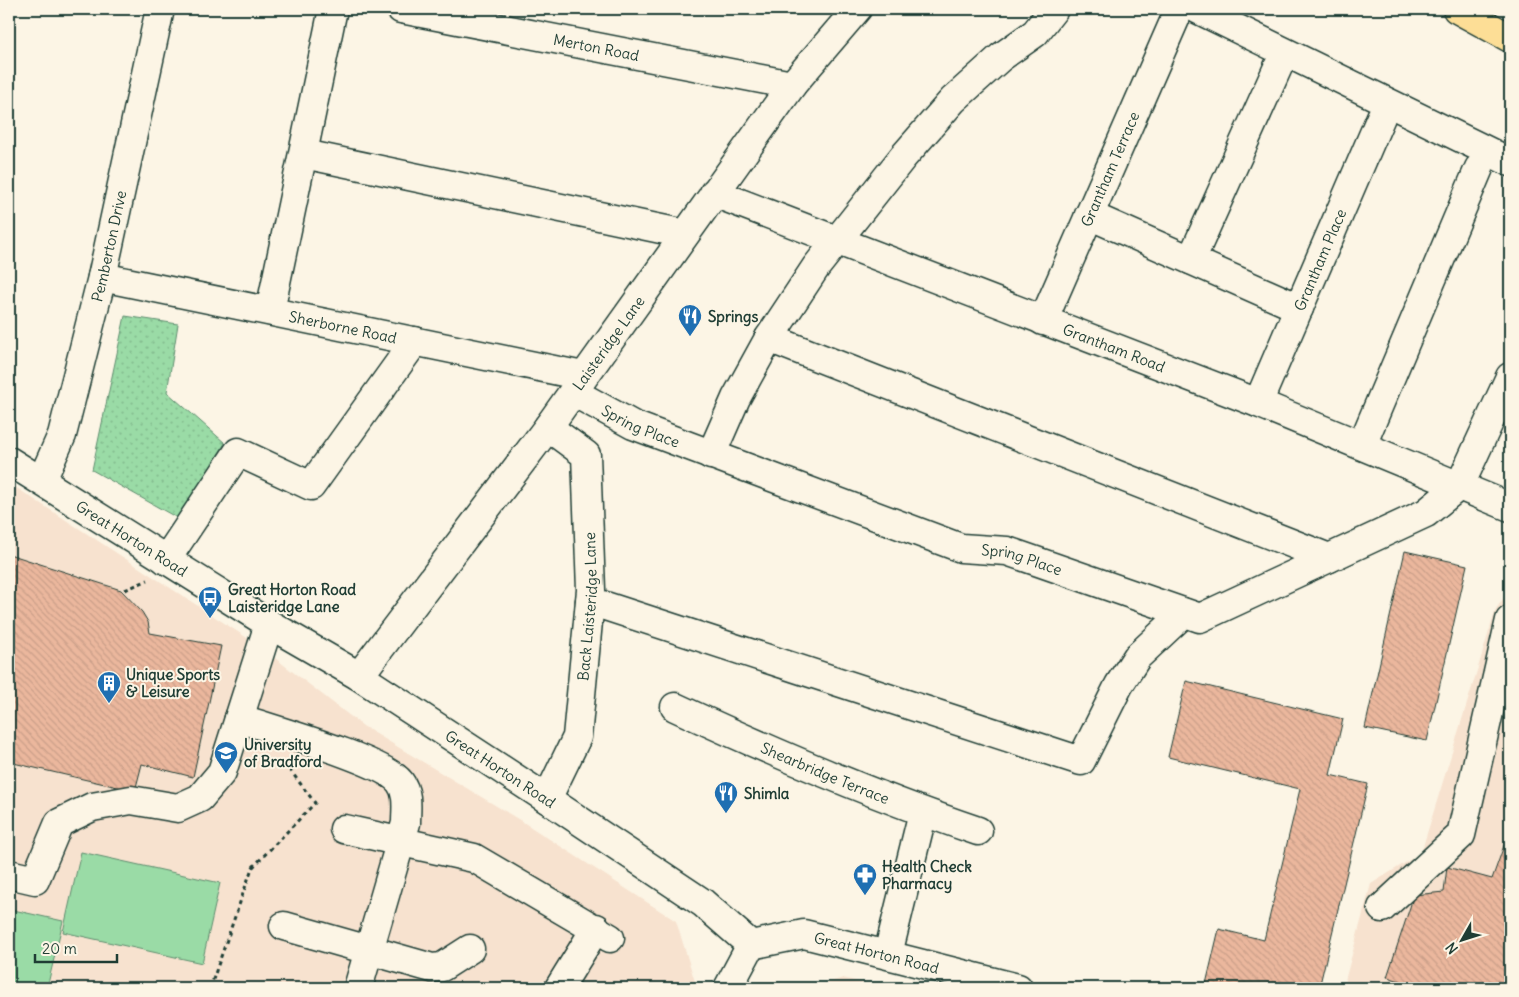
<svg xmlns="http://www.w3.org/2000/svg" width="1519" height="997" viewBox="0 0 1519 997" font-family="Delius,sans-serif">
<style>
.built{fill:#f7e2cf}
.grass{fill:url(#grass-dots);stroke:#5c8c6d}
.pitch{fill:#9adba6;stroke:#5c8c6d}
.building{fill:url(#building-back-hatch);stroke:#1f3d34}
.lines{fill:none;stroke-linecap:round;stroke-linejoin:round}
.minor-casing{stroke:#1f3d34;stroke-width:31}
.major-casing{stroke:#1f3d34;stroke-width:31}
.path{stroke:#1f3d34;stroke-width:3;stroke-dasharray:4 4;stroke-linecap:butt}
.minor{stroke:#fcf5e5;stroke-width:28}
.major{stroke:#fdde96;stroke-width:28}
.labels{text-anchor:middle;dominant-baseline:central;stroke-width:4;stroke-linejoin:round;paint-order:stroke}
.street-label{font-size:15px;fill:#1f3d34;stroke:#fcf5e5}
.poi-label{font-size:15px;font-weight:bold;fill:#1f3d34;stroke:#fcf5e5;text-anchor:start}
</style>
<defs>
<pattern id="grass-dots" width="8" height="8" patternUnits="userSpaceOnUse" patternTransform="scale(1.25)"><rect width="8" height="8" fill="#9adba6"/><path d="M2 2h.1M6 6h.1" fill="none" stroke="#84bd90" stroke-width="1.8" stroke-linecap="round"/></pattern>
<pattern id="building-back-hatch" width="6" height="6" patternUnits="userSpaceOnUse" patternTransform="scale(1.25)"><rect width="6" height="6" fill="#ebb79d"/><path d="M-1 5l2 2M0 0l6 6M5-1l2 2" fill="none" stroke="#c99e88"/></pattern>
</defs>
<rect width="100%" height="100%" fill="#fcf5e5"/>
<filter id="ink" filterUnits="userSpaceOnUse"><feTurbulence type="fractalNoise" baseFrequency=".02" numOctaves="2"/><feDisplacementMap in="SourceGraphic" scale="10" xChannelSelector="R" yChannelSelector="G"/><feConvolveMatrix kernelMatrix="1 2 1 2 8 2 1 2 1" color-interpolation-filters="sRGB"/></filter>
<g filter="url(#ink)">
<g class="built">
<polygon points="9,483 258,645 363,726 523,822 676,921 697,988 9,988"/>
<polygon points="1510,589 1510,988 1343,988 1371,884 1421,853 1496,609"/>
<polygon points="843,978 883,988 811,988"/>
</g>
<polygon class="grass" points="125,316 178,324 167,392 225,443 179,519 92,470"/>
<g class="pitch">
<polygon points="81,852 220,883 202,963 63,932"/>
<polygon points="9,909 63,921 47,988 9,987"/>
</g>
<g class="building">
<polygon points="1405,551 1467,565 1427,741 1365,728"/>
<polygon points="9,554 121,590 142,612 148,622 150,633 221,646 193,777 142,764 135,791 9,762"/>
<polygon points="1186,681 1343,719 1330,775 1368,784 1319,988 1224,988 1206,984 1219,929 1264,940 1300,789 1168,757"/>
<polygon points="1510,829 1510,988 1423,988 1387,977 1414,895 1444,892 1447,867 1492,879"/>
</g>
<g class="lines">
<g class="minor-casing">
<g id="minor">
<path id="s1" d="M401 9 792 85"/>
<polyline points="1197,9 1510,162"/>
<polyline points="304,154 685,234"/>
<path id="s2" d="M714 193 1258 403 1510 507"/>
<polyline points="1089,215 1299,308"/>
<polyline points="1191,260 1278,67"/>
<path id="s3" d="M102 277 583 376"/>
<polyline points="270,311 333,9"/>
<path id="s4" d="M1043 321 1176 17"/>
<polyline points="769,338 1329,558"/>
<path id="s5" d="M573 392 633 425 961 548 1007 551 1200 618 1426 513 1460 485 1510 377"/>
<path id="s6" d="M1258 403 1381 117"/>
<polyline points="1362,445 1479,168"/>
<polyline points="711,455 736,398 769,338 816,267 903,157 953,100 1001,57 1035,33 1054,9"/>
<path id="s7" d="M9 461 269 624 359 676 547 799 703 903 751 945"/>
<path id="s8" d="M42 480 62 435 102 277 160 9"/>
<polyline points="166,560 238,452 311,486 415,341"/>
<polyline points="590,601 1081,761 1119,685 1137,657 1184,613"/>
<path id="s9" d="M359 676 548 427 792 85 857 9"/>
<path id="s10" d="M675 707C774 753 874 796 978 831"/>
<path d="M239 718C271 729 383 760 400 782 409 794 406 809 406 823L358 988"/>
<path id="s11" d="M547 799 577 737 591 590 586 455 548 427"/>
<polyline points="344,829 474,858 610,938"/>
<polyline points="9,874 35,880 59,823 92,807 131,800 178,808 200,798 222,772 269,624"/>
<polyline points="1382,908 1461,835 1510,620"/>
<polyline points="284,926 432,968 442,967 470,949"/>
<path id="s12" d="M751 945 804 934 1018 988"/>
<polyline points="888,954 923,812"/>
<polyline points="559,988 596,928"/>
<polyline points="728,988 751,945"/>
</g>
</g>
<g class="major-casing">
<polyline id="major" points="1457,9 1510,38"/>
</g>
<g class="path">
<polyline points="125,590 148,580"/>
<polyline points="210,988 252,868 315,803 284,762"/>
</g>
<use href="#minor" class="minor"/>
<use href="#major" class="major"/>
</g>
</g>
<defs>
<g id="restaurant-pin" transform="scale(1.25)"><path d="M0 17L-7.5 6A9.5 9.5 0 1 1 7.5 6Z" fill="#1f6fb2" stroke="#fcf5e5"/><path d="M-5-6h1v4h1v-4h1v4h1v-4h1v5L-1.5 .5V6h-2V.5L-5-1ZM5-6V6H3V1.5H1.5Q1.5-4 5-6Z" fill="#fff"/></g>
<g id="bus-pin" transform="scale(1.25)"><path d="M0 17L-7.5 6A9.5 9.5 0 1 1 7.5 6Z" fill="#1f6fb2" stroke="#fcf5e5"/><path d="M-5-6H5V4H4V6H2V4H-2V6H-4V4H-5ZM-3.5-4V0h7V-4ZM-3.5 1.2v1.5H-2V1.2ZM2 1.2v1.5H3.5V1.2Z" fill="#fff"/></g>
<g id="building-pin" transform="scale(1.25)"><path d="M0 17L-7.5 6A9.5 9.5 0 1 1 7.5 6Z" fill="#1f6fb2" stroke="#fcf5e5"/><path d="M-4-6H4V6H1V3H-1V6H-4ZM-2.5-4.3h1.7v1.8h-1.7ZM.8-4.3h1.7v1.8H.8ZM-2.5-1h1.7V.8h-1.7ZM.8-1h1.7V.8H.8Z" fill="#fff"/></g>
<g id="university-pin" transform="scale(1.25)"><path d="M0 17L-7.5 6A9.5 9.5 0 1 1 7.5 6Z" fill="#1f6fb2" stroke="#fcf5e5"/><path d="M0-5L7-2L0 1L-7-2ZM-4 1L0 2.5L4 1V4Q0 6-4 4Z" fill="#fff"/></g>
<g id="pharmacy-pin" transform="scale(1.25)"><path d="M0 17L-7.5 6A9.5 9.5 0 1 1 7.5 6Z" fill="#1f6fb2" stroke="#fcf5e5"/><path d="M-2-6h4v4h4v4h-4v4h-4v-4h-4v-4h4Z" fill="#fff"/></g>
</defs>
<g fill-rule="evenodd">
<use href="#restaurant-pin" x="690" y="316"/>
<use href="#bus-pin" x="210" y="598"/>
<use href="#building-pin" x="109" y="683"/>
<use href="#university-pin" x="226" y="753"/>
<use href="#restaurant-pin" x="726" y="793"/>
<use href="#pharmacy-pin" x="865" y="875"/>
</g>
<g class="labels">
<g class="street-label">
<text stroke="none"><textPath href="#s1" startOffset="199">Merton Road</textPath></text>
<text stroke="none"><textPath href="#s4" startOffset="166">Grantham Terrace</textPath></text>
<text stroke="none"><textPath href="#s8" startOffset="244">Pemberton Drive</textPath></text>
<text stroke="none"><textPath href="#s6" startOffset="156">Grantham Place</textPath></text>
<text stroke="none"><textPath href="#s3" startOffset="246">Sherborne Road</textPath></text>
<text stroke="none"><textPath href="#s9" startOffset="416">Laisteridge Lane</textPath></text>
<text stroke="none"><textPath href="#s2" startOffset="429">Grantham Road</textPath></text>
<text stroke="none"><textPath href="#s5" startOffset="76">Spring Place</textPath></text>
<text stroke="none"><textPath href="#s7" startOffset="145">Great Horton Road</textPath></text>
<text stroke="none"><textPath href="#s5" startOffset="481">Spring Place</textPath></text>
<text stroke="none"><textPath href="#s11" startOffset="200">Back Laisteridge Lane</textPath></text>
<text stroke="none"><textPath href="#s7" startOffset="580">Great Horton Road</textPath></text>
<text stroke="none"><textPath href="#s10" startOffset="164">Shearbridge Terrace</textPath></text>
<text stroke="none"><textPath href="#s12" startOffset="129">Great Horton Road</textPath></text>
</g>
<g class="poi-label">
<text x="708" y="316">Springs</text>
<text x="228" y="589">Great Horton Road<tspan x="228" dy="17">Laisteridge Lane</tspan></text>
<text x="126" y="674">Unique Sports<tspan x="126" dy="17">&amp; Leisure</tspan></text>
<text x="244" y="744">University<tspan x="244" dy="17">of Bradford</tspan></text>
<text x="744" y="793">Shimla</text>
<text x="882" y="866">Health Check<tspan x="882" dy="17">Pharmacy</tspan></text>
</g>
</g>
<rect width="1519" height="997" fill="none" stroke="#fcf5e5" stroke-width="30"/>
<rect x="15" y="15" width="1489" height="967" fill="none" stroke="#1f3d34" stroke-width="2" filter="url(#ink)"/>
<g transform="translate(1462 940) rotate(231)" stroke="#fcf5e5" stroke-width="4" paint-order="stroke">
<path d="M0-4L9 19L0 12L-9 19Z" fill="#1f3d34"/>
<text y="-8" font-size="14" font-weight="bold" text-anchor="middle" fill="#1f3d34">N</text>
</g>
<path d="M35 954v8h82v-8" fill="none" stroke="#1f3d34" stroke-width="2.5"/>
<text x="42" y="954" font-size="15" fill="#1f3d34" stroke="#fcf5e5" stroke-width="4" paint-order="stroke">20 m</text>
</svg>
